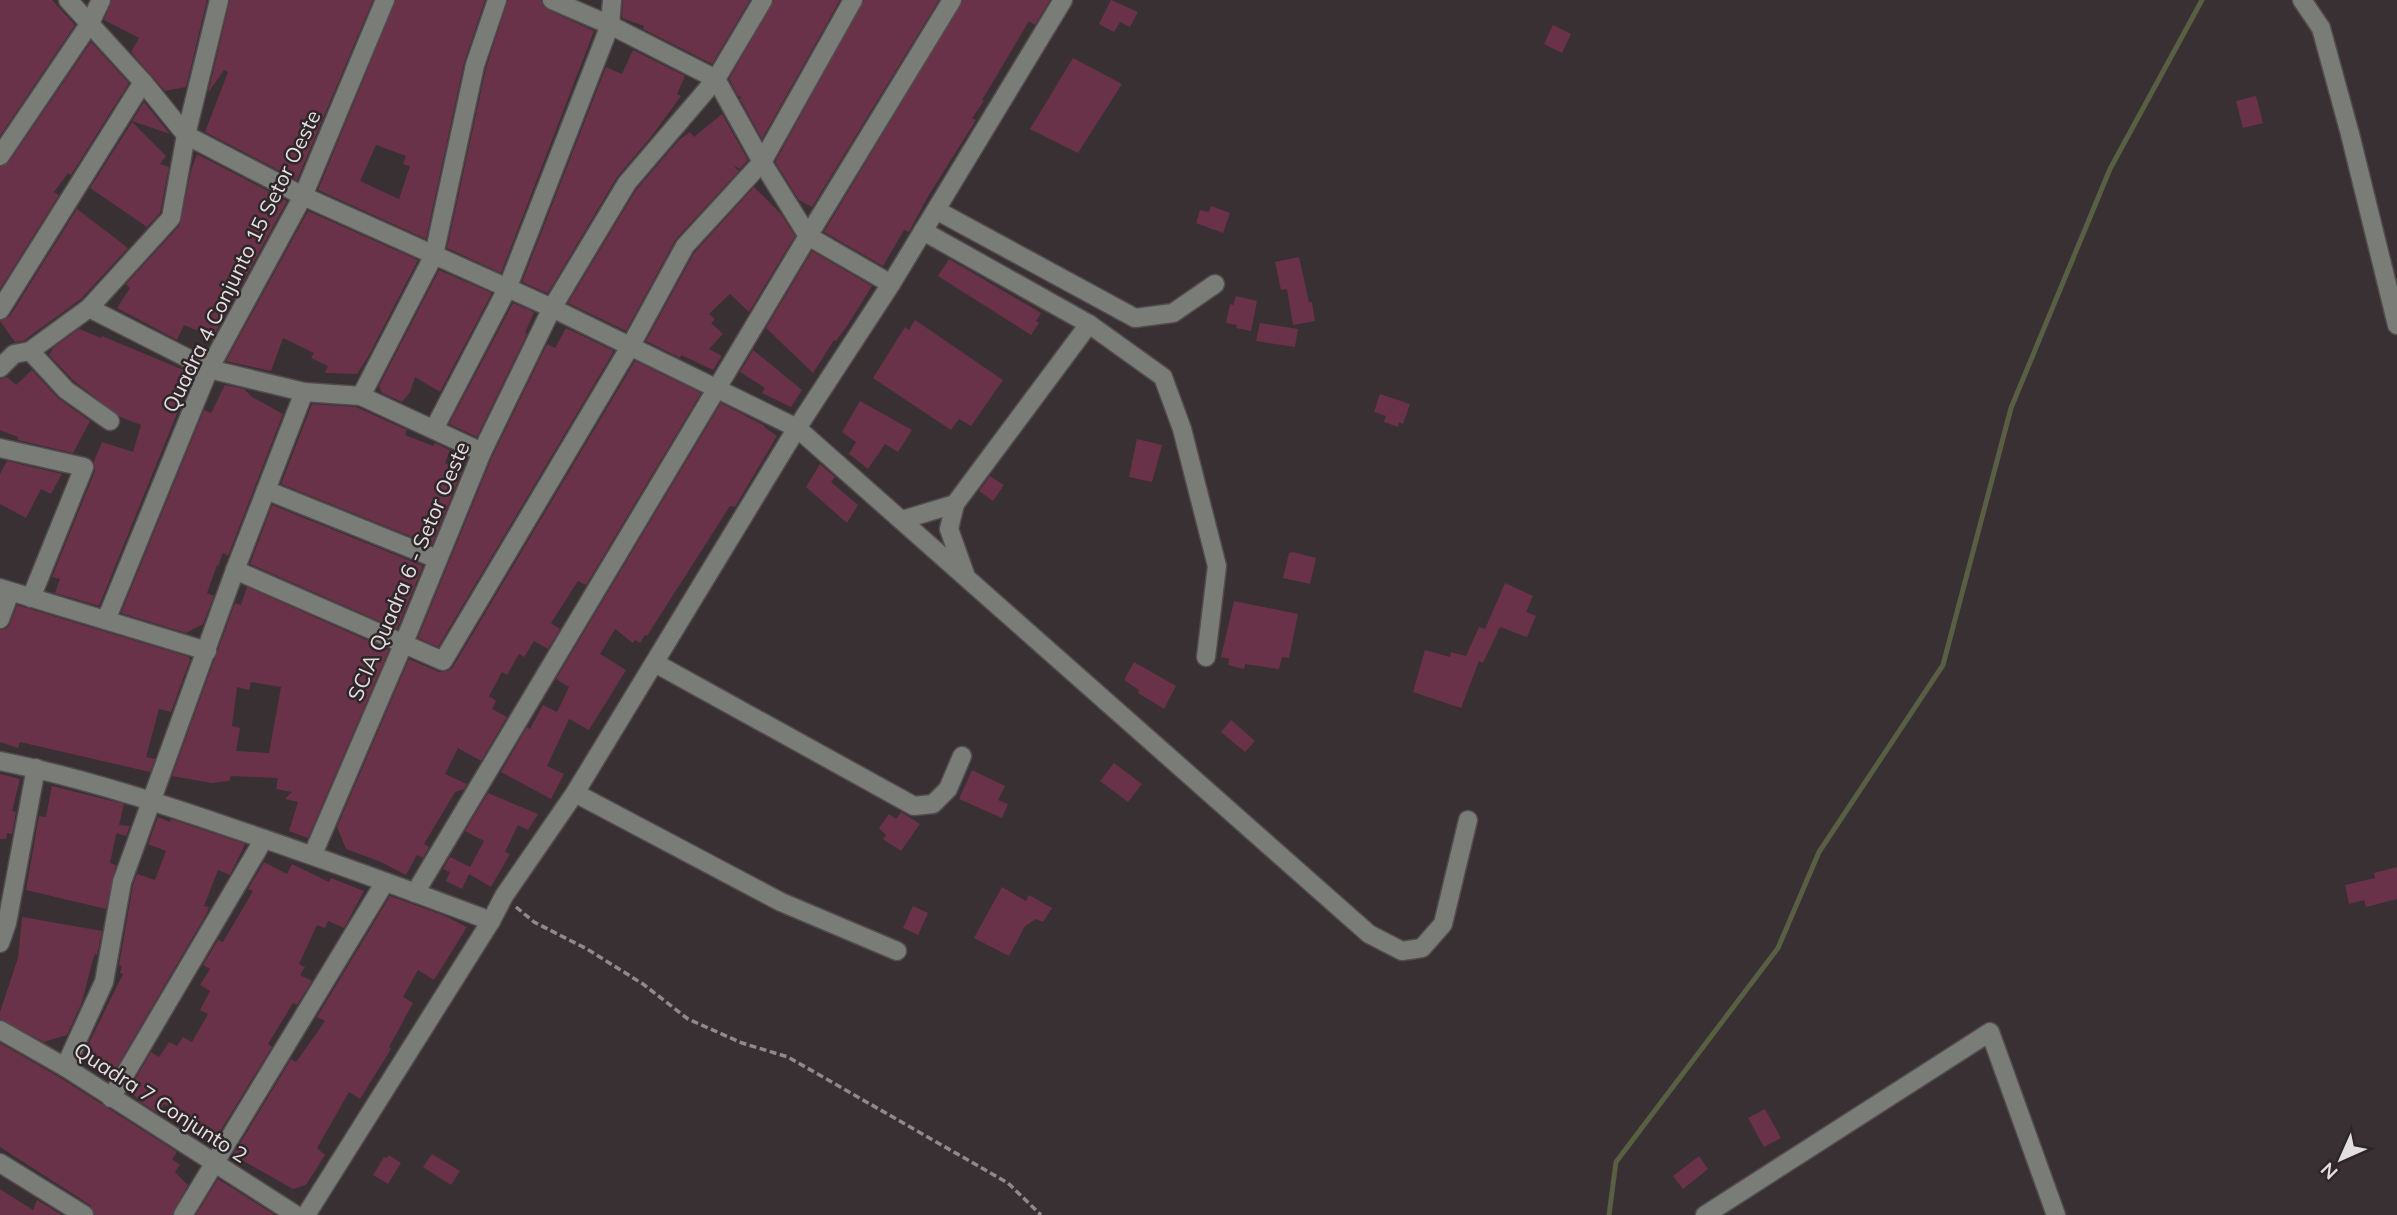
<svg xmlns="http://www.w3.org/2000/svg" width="2397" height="1215" viewBox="0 0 2397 1215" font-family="Mulish,sans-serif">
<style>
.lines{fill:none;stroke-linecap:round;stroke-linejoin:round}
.stream{stroke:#585f43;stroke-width:5}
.building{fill:#693249;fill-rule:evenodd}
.minor-casing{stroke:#534c4f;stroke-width:21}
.path{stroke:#8f898b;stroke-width:3.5;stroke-dasharray:7 3.5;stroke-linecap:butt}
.minor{stroke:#7a7c78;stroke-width:18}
.labels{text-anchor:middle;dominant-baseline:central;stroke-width:5;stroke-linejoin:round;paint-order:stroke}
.street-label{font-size:21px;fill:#e3dee0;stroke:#2e2629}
</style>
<rect width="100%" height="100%" fill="#383033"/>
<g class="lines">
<polyline class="stream" points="1609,1215 1616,1162 1778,948 1819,852 1943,665 2011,408 2110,169 2202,0"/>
</g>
<g class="building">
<polygon points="0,0 52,0 75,25 0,136"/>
<polygon points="112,0 207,0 186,87 165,91 131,52 139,38 104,20"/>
<polygon points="230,0 373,0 297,180 205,132 228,72 224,70 208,93"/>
<path d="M396 0H485L464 63 426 239 318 190ZM376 145 406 156 403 164 410 166 399 199 360 181Z"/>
<polygon points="508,0 541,0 543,6 548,10 594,31 501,273 447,248 486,68"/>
<polygon points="623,0 750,0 712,64 643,29 644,26 622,18"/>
<polygon points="774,0 840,0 762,139 740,99 742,97 738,96 729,79"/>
<polygon points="864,0 939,0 812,207 799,200 775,162"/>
<polygon points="963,0 1050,0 1035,25 1029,21 997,75 982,100 984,101 972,118 976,120 927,198 909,232 904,230 883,266 824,232"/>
<polygon points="1111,0 1138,12 1130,27 1120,22 1114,32 1099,24"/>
<polygon points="1553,25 1571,34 1562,53 1544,44"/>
<polygon points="91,42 129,83 71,175 68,173 54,192 59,195 0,289 0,167 9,162"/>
<polygon points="633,50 685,76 677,94 681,96 651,137 617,177 548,293 542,291 522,282 606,67 622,74"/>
<polygon points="1073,58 1122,84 1078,153 1030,129"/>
<polygon points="2256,96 2263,123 2243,128 2236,101"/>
<polygon points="144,102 170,134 132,121"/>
<polygon points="722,114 748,160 740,169 733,165 739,171 676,239 626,331 568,303 636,190 679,140 690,132 694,137"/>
<polygon points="132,122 166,156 160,164 169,167 160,213 147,227 90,188"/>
<polygon points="197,154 287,201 213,337 184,325 177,340 117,308 130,288 126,284 180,225 191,171"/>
<polygon points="754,187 781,214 795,236 749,312 730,294 709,314 715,319 711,323 723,334 709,349 722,356 713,370 681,355 680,358 646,341 694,253"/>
<polygon points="1211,206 1230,213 1223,233 1196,223 1200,210 1209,212"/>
<polygon points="77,209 128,248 81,299 23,341 15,342 0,321 10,316"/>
<polygon points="308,211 418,260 368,357 357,374 325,373 328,366 311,358 314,353 283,338 271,371 226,361"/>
<polygon points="812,251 872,286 849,323 836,341 834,340 813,373 766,328"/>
<polygon points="1299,257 1309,302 1312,302 1315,321 1293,325 1287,289 1281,290 1275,262"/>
<polygon points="949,259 1041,313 1036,321 1039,323 1031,335 938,276"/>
<polygon points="439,270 492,293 440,392 415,377 410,392 402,402 382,393 379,386"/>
<polygon points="1236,296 1257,301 1251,331 1236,328 1237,325 1226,323 1230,304 1233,305"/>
<polygon points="513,303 534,312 525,333 527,334 477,437 449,424"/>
<polygon points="915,320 1003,380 971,426 959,419 951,430 873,378 905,327 909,330"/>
<polygon points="1260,323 1298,329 1295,347 1256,341"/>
<polygon points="566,328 614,351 438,647 418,638 492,457 547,344 555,348"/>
<polygon points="79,329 101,338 102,336 193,374 99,606 55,593 60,579 52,577 95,471 94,461 102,442 133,452 141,425 120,417 74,381 49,355 54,347"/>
<polygon points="753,350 802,390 791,407 762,393 765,388 740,372"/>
<polygon points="635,361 701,393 586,585 578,581 551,623 560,629 548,649 534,641 524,657 519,654 507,675 502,672 489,696 496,701 492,709 507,717 481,761 458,748 445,774 467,784 464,789 455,792 424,844 429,847 423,858 417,855 406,875 381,862 346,849 337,827 409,659 439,672 448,671 453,667"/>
<polygon points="32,370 58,398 90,421 73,453 18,440 18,437 0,430 0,379 7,377 16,385"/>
<polygon points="225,385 244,389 252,397 283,414 228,556 223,553 218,566 217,565 207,593 214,596 203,624 186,633 121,613 204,410 211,413"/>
<polygon points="1380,394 1410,404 1403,424 1399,422 1398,427 1384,422 1386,416 1374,412"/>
<polygon points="860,401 912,430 898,452 885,444 868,469 849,454 856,442 842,432"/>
<polygon points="721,403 765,426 764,427 777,436 735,507 730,506 647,636 645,635 640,643 635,640 633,643 615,629 600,654 626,670 589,730 569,719 547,766 564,774 551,799 501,772 527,727 530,729 543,705 557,712 569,687 556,679"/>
<polygon points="312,404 356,407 407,430 405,435 433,446 435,443 450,450 445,463 462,471 432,545 281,484"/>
<polygon points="1137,439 1162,445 1152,482 1129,477"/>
<polygon points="7,461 62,474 51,494 41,489 26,518 0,504 0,474"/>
<polygon points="820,464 835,477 831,482 858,505 847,523 806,487"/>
<polygon points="990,476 1004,485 993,501 979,491"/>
<polygon points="272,505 423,566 397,629 250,564"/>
<polygon points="1293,552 1316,558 1310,584 1283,578 1289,553"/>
<polygon points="1505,583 1533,596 1526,612 1536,616 1527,637 1500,627 1483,663 1479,661 1461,708 1413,692 1425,650 1450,657 1451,652 1466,656 1479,627 1485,629"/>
<path d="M247 587 389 650 308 838 289 831 298 802 285 799 292 792 276 789 278 778 231 776 229 781 212 783 172 776 235 603 241 605ZM251 682 281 687 269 753 236 751 240 728 232 726 237 687 249 690Z"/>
<polygon points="1234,601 1298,614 1289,658 1282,657 1279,669 1245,664 1244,669 1228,665 1229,659 1221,657"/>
<polygon points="17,605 189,657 190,660 171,712 159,709 146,757 155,759 150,772 20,742 18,748 0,742 0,630 7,628 10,624"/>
<polygon points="1134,662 1176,686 1164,709 1138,693 1139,690 1124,680"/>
<polygon points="1231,720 1255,741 1245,752 1221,732"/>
<polygon points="1114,763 1142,784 1128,802 1100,781"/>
<polygon points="972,770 1005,786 998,800 1008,804 1002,818 959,799"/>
<polygon points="0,774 20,779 12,811 16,812 12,834 7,833 6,839 0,839"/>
<polygon points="52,786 124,804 119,825 130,826 126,836 117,833 116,835 110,863 116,865 106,909 26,890 39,816 46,817"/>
<polygon points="488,793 538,814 528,830 518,825 505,852 510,854 491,887 469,874 462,889 446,881 450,872 443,869 450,857 470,867 484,841 465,831"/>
<polygon points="901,812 920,824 901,851 883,839 886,835 879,828 889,814 896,819"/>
<polygon points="158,817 170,822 171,819 245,844 230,875 218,870 204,906 209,907 207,913 115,1070 86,1049 123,974 120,973 122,966 119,965 133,885 137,874 155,880 166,851 148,844"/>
<polygon points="264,862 287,874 292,864 329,882 331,878 364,891 344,928 328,921 325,928 317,925 299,964 305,967 300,975 312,981 297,1005 293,1003 268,1044 272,1047 213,1143 193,1131 197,1124 181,1112 164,1104 159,1114 140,1102 129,1090 151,1052 159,1057 169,1042 177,1046 183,1037 192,1042 208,1014 200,1010 210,991 200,985 210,969 203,965 218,940 223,942 253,891 248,889"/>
<polygon points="2397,867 2397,899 2366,907 2364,900 2349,904 2345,885 2375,878 2374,873"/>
<polygon points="1002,887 1026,901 1029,895 1052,908 1043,922 1036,919 1025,926 1009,956 974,938"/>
<polygon points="390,896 443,915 467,927 434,980 418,970 403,997 413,1003 389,1047 391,1049 360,1099 349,1092 317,1148 325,1155 306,1185 293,1189 233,1155 291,1059 296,1062 325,1021 317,1017"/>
<polygon points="913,906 928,913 918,935 903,928"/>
<polygon points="22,917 102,931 97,955 95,954 93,959 82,1002 67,1035 44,1042 0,1019 0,1012 18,958"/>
<polygon points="0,1043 59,1077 177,1152 172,1159 180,1165 175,1172 188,1185 172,1215 95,1215 90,1205 0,1147"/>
<polygon points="1765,1109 1781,1138 1764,1147 1748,1118"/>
<polygon points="432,1154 460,1171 451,1185 423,1167"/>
<polygon points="389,1155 401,1163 388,1184 373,1175 384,1157 387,1158"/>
<polygon points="1699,1156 1708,1169 1683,1189 1673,1176"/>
<polygon points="218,1179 275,1215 196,1215"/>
<polygon points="0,1189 33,1210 37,1200 62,1215 0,1215"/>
</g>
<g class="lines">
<g class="minor-casing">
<g id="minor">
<polyline points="68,0 143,82 186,135 303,196 552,308 797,428 1369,934 1402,951 1422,948 1443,924 1468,820"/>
<polyline points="552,0 610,25 716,79 762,162 808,236 891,284"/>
<polyline points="2302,0 2321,28 2350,134 2397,325"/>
<polyline points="0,156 90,23 101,0"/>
<polyline points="936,210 1135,318 1173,313 1215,284"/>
<polyline points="923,231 1089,324 1163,377 1182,429 1217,566 1206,657"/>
<polyline points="89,308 209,369 304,392 361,396 482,452"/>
<polyline points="0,310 143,82"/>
<polyline points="30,351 66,390 110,421"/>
<polyline points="0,368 14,354 30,351 89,308 171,218 186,135 219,0"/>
<polyline points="361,396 434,255 475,65 497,0"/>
<polyline points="434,429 507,289 610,25 612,0"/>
<polyline points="0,448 84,467 31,598"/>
<polyline points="266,490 437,559"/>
<polyline points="955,504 949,529 965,574"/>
<polyline points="902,520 955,504 1089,324"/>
<polyline points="235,570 443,661 631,345 685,246 762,162 853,0"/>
<polyline points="0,588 207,651"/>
<polyline points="0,619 10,592"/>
<polyline points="106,620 209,369 303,196 385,0"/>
<polyline points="655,663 914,806 933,804 948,789 962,756"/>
<path d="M0 761C80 777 158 802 235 829 321 858 406 889 491 921"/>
<polyline points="575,793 781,902 897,951"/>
<polyline points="313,854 403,645 482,452 552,308 627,183 716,79 763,0"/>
<polyline points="415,893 808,236 952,0"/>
<polyline points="0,943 7,923 36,768"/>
<polyline points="0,1030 65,1067 296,1215"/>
<polyline points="65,1067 104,982 122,882 235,570 304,392"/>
<polyline points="111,1098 264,839"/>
<polyline points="0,1163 84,1215"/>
<polyline points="183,1215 385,882"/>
<polyline points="306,1215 491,921 504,896 575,793 797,428 891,284 1063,0"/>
<polyline points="1705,1215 1990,1032 2056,1215"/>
</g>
</g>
<polyline class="path" points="516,907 534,922 587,949 643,984 688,1019 742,1043 788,1057 1008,1183 1041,1215"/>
<use href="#minor" class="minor"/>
</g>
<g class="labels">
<g class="street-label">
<text transform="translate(241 261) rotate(-64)">Quadra 4 Conjunto 15 Setor Oeste</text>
<text transform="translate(408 571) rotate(-67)">SCIA Quadra 6 - Setor Oeste</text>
<text transform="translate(161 1102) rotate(33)">Quadra 7 Conjunto 2</text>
</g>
</g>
<g transform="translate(2341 1159) rotate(225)" stroke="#2e2629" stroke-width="5" paint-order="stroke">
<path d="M0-5L12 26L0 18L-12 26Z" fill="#e3dee0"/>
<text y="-10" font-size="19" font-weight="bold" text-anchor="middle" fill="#e3dee0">N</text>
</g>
</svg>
